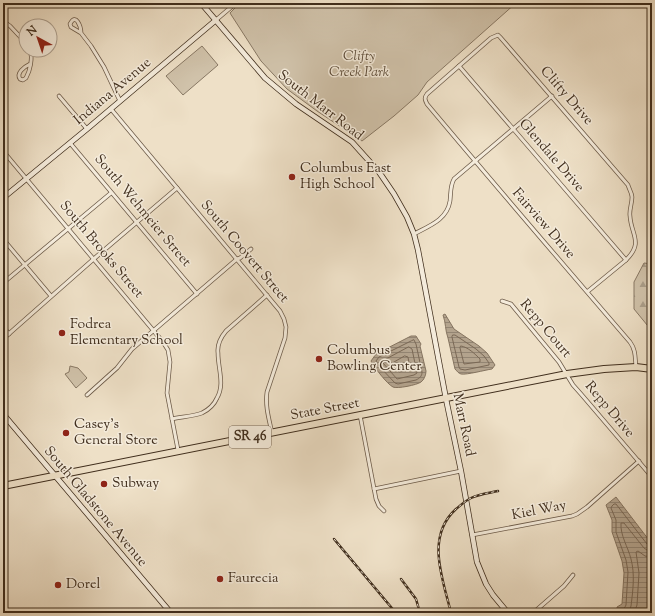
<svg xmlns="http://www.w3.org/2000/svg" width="655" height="616" viewBox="0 0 655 616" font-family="'Sorts Mill Goudy',serif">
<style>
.green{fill:#d0c2aa;stroke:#887864}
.forest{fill:url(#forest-firs);stroke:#887864}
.water{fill:url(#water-rules);stroke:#857460}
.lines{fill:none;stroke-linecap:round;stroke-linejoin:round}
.shore{stroke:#7a6855;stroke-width:1}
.street-casing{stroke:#6c5a48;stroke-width:4.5}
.secondary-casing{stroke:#402e1d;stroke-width:6}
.highway-casing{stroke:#402e1d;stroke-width:8}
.street{stroke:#f4ebdb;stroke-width:3}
.secondary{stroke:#f4ebdb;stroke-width:4.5}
.highway{stroke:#eee0c7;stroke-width:6}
.rail-casing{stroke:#402e1d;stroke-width:2.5}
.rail{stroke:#f4ebdb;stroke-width:1;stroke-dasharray:3;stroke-linecap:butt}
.poi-dot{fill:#8f2418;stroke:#f4ebdb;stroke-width:1.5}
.labels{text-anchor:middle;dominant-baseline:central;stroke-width:3;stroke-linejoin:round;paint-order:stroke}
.shield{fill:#f4ebdb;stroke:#766756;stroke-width:1}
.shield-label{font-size:13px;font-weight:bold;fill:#402e1d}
.park-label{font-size:14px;font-style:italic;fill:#5d4c39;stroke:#f4ebdb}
.street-label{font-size:14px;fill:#402e1d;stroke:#f4ebdb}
.poi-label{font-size:14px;fill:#402e1d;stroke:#f4ebdb;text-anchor:start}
</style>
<defs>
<pattern id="forest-firs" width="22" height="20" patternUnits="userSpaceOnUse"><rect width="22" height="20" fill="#d0c2aa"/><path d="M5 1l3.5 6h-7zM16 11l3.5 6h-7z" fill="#aa9e8a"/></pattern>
<pattern id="water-rules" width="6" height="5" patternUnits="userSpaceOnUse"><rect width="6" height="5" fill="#b3a38d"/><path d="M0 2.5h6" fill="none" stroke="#938573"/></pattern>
</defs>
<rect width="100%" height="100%" fill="#eee0c7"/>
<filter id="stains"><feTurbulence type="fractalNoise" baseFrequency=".005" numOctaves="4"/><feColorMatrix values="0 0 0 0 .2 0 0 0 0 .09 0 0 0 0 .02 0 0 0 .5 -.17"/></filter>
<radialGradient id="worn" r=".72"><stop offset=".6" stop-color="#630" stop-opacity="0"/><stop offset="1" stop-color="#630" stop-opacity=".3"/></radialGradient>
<g class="green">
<polygon points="240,3 516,3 427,82 418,95 394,116 362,141 317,111 287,89 261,61 230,13"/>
<polygon points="202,46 218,65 183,95 166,76"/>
<polygon points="70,366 78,368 87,378 86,379 76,388 65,374 69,372"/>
</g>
<polygon class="forest" points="644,263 652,264 652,331 634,309 634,282"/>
<g class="water">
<path d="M445 314 454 329 479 346 487 353 495 365 492 369C485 370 467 375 461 374 458 373 458 372 455 369L448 338C445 330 446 323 443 315Z"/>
<path d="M411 336H416L421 344 420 346 426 371C426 375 424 380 421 382 417 385 397 389 393 387 387 384 374 367 371 361L376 354Z"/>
<polygon points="616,497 652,544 652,613 617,613 617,607 622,604 624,573 622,561 612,532 612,520 606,505"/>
</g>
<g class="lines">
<g class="shore">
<polygon points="453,335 455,335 476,349 484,356 489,363 489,365 465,370 460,369 459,367 452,337"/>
<path d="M414 340 416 344 422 372C422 376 420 378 416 380L398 384 395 383 379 366 376 361 379 357 411 341Z"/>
<path d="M461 346C468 347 475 354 480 359V362L464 364 460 348Z"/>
<polygon points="409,347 412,349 417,373 414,375 397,379 383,363 383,361"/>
<polygon points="405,356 408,357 410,369 409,370 399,372 393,365 393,363"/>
<polyline points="621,613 622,610 625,607 626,605 628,572 626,560 616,532 616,520 611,508 612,506 614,504 616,504 647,544 652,546"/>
<path d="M626 613 630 609 631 606C633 590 635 574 631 559 628 547 620 535 621 523H624L644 548 647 550 652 551"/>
<polyline points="634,613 637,605 639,573 636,552 638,551 645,556 652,557"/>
</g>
<g class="street-casing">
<g id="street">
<polyline points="216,20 236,3"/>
<polyline points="3,21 10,26 26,43"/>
<path d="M81 33C81 27 76 12 70 24L71 27 81 33 91 46 104 67 120 101"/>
<path d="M30 64C24 67 16 73 20 79L23 80 26 78C30 71 33 58 30 50"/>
<polyline points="459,66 626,260"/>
<polyline points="59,96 87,129"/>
<path d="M111 109 280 311 284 319 286 327 285 338 267 392C265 406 269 419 272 433"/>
<polyline points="70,143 197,294"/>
<polyline points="3,151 163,342 168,350 170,362 167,393 178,450"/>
<path d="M414 234C429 226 447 220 450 201 451 193 450 186 454 179L552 96"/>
<polyline points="3,239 51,296"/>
<polyline points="3,283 111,193"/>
<path d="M587 292 626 260C644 242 631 235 630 216 629 210 632 204 632 197 632 193 629 189 628 185L500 37 498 35 491 38 427 94C424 98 425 100 427 104 494 184 562 263 630 342 636 350 635 358 636 367"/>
<polyline points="502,301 511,304 559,362 573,385 581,394 652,477"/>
<polyline points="3,326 9,334"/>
<polyline points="3,339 96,257 177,188"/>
<polyline points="87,395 117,368 132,349 237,259 240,258 251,249"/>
<polyline points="360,415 376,499 379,506 384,511"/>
<path d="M172 419C181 417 194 416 202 413 208 410 214 405 217 398 225 384 218 369 218 353 217 345 221 337 226 331L267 295"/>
<polyline points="374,489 461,471"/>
<polyline points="472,535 572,516 577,514 587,507 639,461"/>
<polyline points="533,613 564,586 573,575"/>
</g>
</g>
<g class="secondary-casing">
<g id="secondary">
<polyline points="201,3 265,78 296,104 352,142 379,172 394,194 407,217 414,234 418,250 446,399 461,471 477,562 486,584 493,595 508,613"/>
<polyline points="3,198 87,129 216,20"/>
<polyline points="3,414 171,613"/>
</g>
</g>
<g class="highway-casing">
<polyline id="highway" points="3,486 567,374 604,369 636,367 652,369"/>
</g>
<use href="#street" class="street"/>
<use href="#secondary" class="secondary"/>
<use href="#highway" class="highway"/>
<g class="rail-casing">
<g id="rail">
<polyline points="334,539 396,613"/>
<polyline points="401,579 416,599 420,613"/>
<path d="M451 613C443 579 425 537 456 509 461 505 465 501 471 498 479 494 489 493 498 491"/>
</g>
</g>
<use href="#rail" class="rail"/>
</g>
<g class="poi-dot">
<circle cx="292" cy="177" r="4"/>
<circle cx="62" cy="333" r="4"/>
<circle cx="319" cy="359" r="4"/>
<circle cx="66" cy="433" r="4"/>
<circle cx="104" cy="484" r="4"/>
<circle cx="220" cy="579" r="4"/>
<circle cx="58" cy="585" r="4"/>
</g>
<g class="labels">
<rect class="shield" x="229" y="426" width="42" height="22" rx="3"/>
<g class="shield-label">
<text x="250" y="437">SR 46</text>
</g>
<g class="park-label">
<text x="359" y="57">Clifty<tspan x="359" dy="16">Creek Park</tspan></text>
</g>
<g class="street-label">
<text transform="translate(113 92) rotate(-40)">Indiana Avenue</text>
<text transform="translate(566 96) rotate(49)">Clifty Drive</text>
<text transform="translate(320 106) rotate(38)">South Marr Road</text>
<text transform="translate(551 156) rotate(49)">Glendale Drive</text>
<text transform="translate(142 211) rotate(50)">South Wehmeier Street</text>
<text transform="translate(543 224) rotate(49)">Fairview Drive</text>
<text transform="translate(101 250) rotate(50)">South Brooks Street</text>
<text transform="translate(244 252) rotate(50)">South Coovert Street</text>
<text transform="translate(545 329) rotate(50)">Repp Court</text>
<text transform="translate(325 410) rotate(-11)">State Street</text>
<text transform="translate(609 410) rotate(50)">Repp Drive</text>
<text transform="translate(463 425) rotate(78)">Marr Road</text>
<text transform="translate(95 507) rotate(50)">South Gladstone Avenue</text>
<text transform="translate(539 511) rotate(-11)">Kiel Way</text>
</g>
<g class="poi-label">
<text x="300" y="169">Columbus East<tspan x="300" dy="16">High School</tspan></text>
<text x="70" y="325">Fodrea<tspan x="70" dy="16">Elementary School</tspan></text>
<text x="327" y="351">Columbus<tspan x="327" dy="16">Bowling Center</tspan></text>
<text x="74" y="425">Casey's<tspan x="74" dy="16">General Store</tspan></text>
<text x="112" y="484">Subway</text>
<text x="228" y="579">Faurecia</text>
<text x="66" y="585">Dorel</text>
</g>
</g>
<rect width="655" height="616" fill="none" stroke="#eee0c7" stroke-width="16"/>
<rect x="4" y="4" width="647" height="608" fill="none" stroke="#402e1d" stroke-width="2"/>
<rect x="8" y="8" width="639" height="600" fill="none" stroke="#402e1d"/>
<g transform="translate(38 38) rotate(320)"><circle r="19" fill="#f4ebdb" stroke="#ac9f8f"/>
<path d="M0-3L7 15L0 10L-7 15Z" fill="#8f2418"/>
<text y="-6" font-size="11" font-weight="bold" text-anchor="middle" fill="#402e1d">N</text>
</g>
<rect width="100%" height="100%" filter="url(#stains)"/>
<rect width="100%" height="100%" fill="url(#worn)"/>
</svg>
